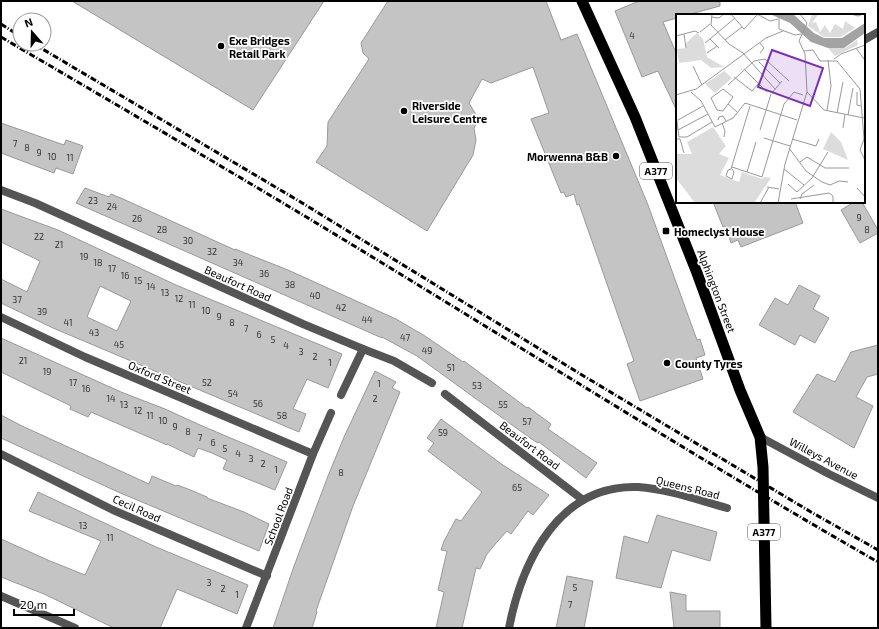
<svg xmlns="http://www.w3.org/2000/svg" width="879" height="629" viewBox="0 0 879 629" font-family="'Exo 2',sans-serif">
<style>
.building{fill:#c4c4c4;stroke:#999;fill-rule:evenodd}
.lines{fill:none;stroke-linecap:round;stroke-linejoin:round}
.minor{stroke:#555;stroke-width:8}
.trunk{stroke:#000;stroke-width:11}
.rail{stroke:#000;stroke-width:3;stroke-dasharray:6 2 1 2;stroke-linecap:butt}
.poi-dot{fill:#000;stroke:#fff;stroke-width:1.5}
.labels{text-anchor:middle;dominant-baseline:central;stroke-width:3.5;stroke-linejoin:round;paint-order:stroke}
.number-label{font-size:9px;fill:#313131}
.shield{fill:#fff;stroke:#4c4c4c;stroke-width:1}
.shield-label{font-size:10px;font-weight:bold;fill:#000}
.poi-label{font-size:11px;font-weight:bold;fill:#000;stroke:#fff;text-anchor:start}
.street-label{font-size:11px;fill:#000;stroke:#fff}
.inset-road{fill:none;stroke:#999;stroke-width:1}
.view{fill:#7b2cbf;fill-opacity:0.15;stroke:#7b2cbf;stroke-width:2}
.inset-edge{fill:none;stroke:#000;stroke-width:2}
</style>
<rect width="100%" height="100%" fill="#fff"/>
<g class="building">
<polygon points="72,1 324,1 253,110"/>
<polygon points="388,1 546,1 561,40 577,34 648,205 697,340 700,339 705,355 696,358 703,379 640,401 627,364 634,361 579,204 577,205 574,194 566,197 564,192 561,193 531,119 549,113 533,67 491,83 482,79 469,103 479,120 474,128 476,140 473,155 427,231 316,162 327,146 328,122 369,59 363,53 361,43"/>
<polygon points="639,1 720,1 720,6 687,15 677,15 677,18 663,22 677,55 677,111 658,71 642,77 615,11"/>
<polygon points="1,123 64,145 66,140 83,146 73,174 56,168 54,173 1,153"/>
<polygon points="85,188 109,197 111,194 123,199 235,250 235,249 288,270 396,319 425,336 463,362 464,361 527,408 528,407 551,424 548,429 597,463 586,478 539,442 538,443 530,438 417,356 382,337 382,338 76,203"/>
<polygon points="713,202 795,202 803,223 741,247 738,240 731,243 725,226 723,227"/>
<polygon points="854,202 862,202 878,230 878,233 860,243 841,210"/>
<path d="M1 209 58 230 176 285 342 354 328 388 307 379 293 409 306 414 299 432 53 328 1 303V279L27 292 40 261 1 242ZM100 286 131 301 117 331 87 317Z"/>
<polygon points="799,285 820,296 813,309 829,318 815,343 800,335 795,345 759,325 775,298 788,305"/>
<polygon points="1,338 121,392 165,409 200,425 287,462 275,490 223,469 227,460 212,453 198,448 194,457 167,444 167,445 91,412 88,417 70,409 71,406 1,372"/>
<polygon points="878,345 878,374 867,377 856,397 873,406 854,448 793,412 817,374 835,382 851,352"/>
<polygon points="375,371 396,382 392,388 400,392 353,506 316,611 317,612 312,628 273,628 294,566 328,476 344,437"/>
<polygon points="1,415 22,426 149,484 152,476 176,486 177,485 188,489 207,497 207,498 244,512 269,524 259,551 118,492 1,438"/>
<polygon points="441,419 500,463 549,495 533,515 528,511 511,534 507,531 497,542 487,554 480,569 476,568 462,628 436,628 444,592 438,590 447,551 441,550 444,541 456,519 461,521 482,492 428,451 434,443 427,438"/>
<polygon points="38,492 156,547 248,585 237,614 177,589 160,628 114,628 44,594 1,577 1,539 50,561 85,575 101,541 29,511"/>
<polygon points="657,515 717,532 710,561 672,550 661,588 616,578 624,536 648,543"/>
<polygon points="567,576 593,581 584,628 556,628"/>
<polygon points="670,592 686,595 686,611 720,611 720,628 674,628"/>
</g>
<g class="lines">
<g class="minor">
<polyline points="864,40 878,32"/>
<polyline points="1,190 35,203 303,324 363,349 394,361 432,383"/>
<polyline points="1,317 85,357 313,454"/>
<polyline points="445,394 583,500"/>
<polyline points="341,395 363,349"/>
<polyline points="760,437 829,474 878,498"/>
<polyline points="1,454 113,510 267,576"/>
<polyline points="1,596 75,628"/>
<polyline points="246,628 313,454 331,413"/>
<path d="M509 628C522 561 559 484 638 487 668 489 698 500 727 508"/>
</g>
<polyline class="trunk" points="582,1 635,117 697,273 740,390 760,437 763,467 766,628"/>
<g class="rail">
<polyline points="1,24 20,36"/>
<path d="M1 37C98 94 196 151 293 209 488 326 680 449 878 562"/>
<polyline points="34,44 299,201 582,375 811,512 878,550"/>
</g>
</g>
<g class="poi-dot">
<circle cx="221" cy="46" r="4"/>
<circle cx="404" cy="111" r="4"/>
<circle cx="616" cy="156" r="4"/>
<rect x="662" y="227" width="8" height="8" rx="2"/>
<circle cx="667" cy="363" r="4"/>
</g>
<g class="labels">
<g class="number-label">
<text x="632" y="35">4</text>
<text x="15" y="143">7</text>
<text x="27" y="147">8</text>
<text x="39" y="152">9</text>
<text x="52" y="156">10</text>
<text x="70" y="157">11</text>
<text x="93" y="200">23</text>
<text x="112" y="206">24</text>
<text x="859" y="217">9</text>
<text x="137" y="218">26</text>
<text x="162" y="229">28</text>
<text x="867" y="229">8</text>
<text x="39" y="236">22</text>
<text x="188" y="240">30</text>
<text x="59" y="244">21</text>
<text x="212" y="251">32</text>
<text x="84" y="256">19</text>
<text x="98" y="262">18</text>
<text x="238" y="262">34</text>
<text x="112" y="268">17</text>
<text x="264" y="273">36</text>
<text x="125" y="275">16</text>
<text x="138" y="280">15</text>
<text x="290" y="284">38</text>
<text x="151" y="286">14</text>
<text x="165" y="292">13</text>
<text x="315" y="295">40</text>
<text x="179" y="298">12</text>
<text x="17" y="299">37</text>
<text x="192" y="304">11</text>
<text x="341" y="307">42</text>
<text x="206" y="310">10</text>
<text x="42" y="311">39</text>
<text x="219" y="316">9</text>
<text x="367" y="319">44</text>
<text x="68" y="322">41</text>
<text x="232" y="322">8</text>
<text x="246" y="328">7</text>
<text x="94" y="332">43</text>
<text x="259" y="334">6</text>
<text x="405" y="337">47</text>
<text x="273" y="339">5</text>
<text x="119" y="344">45</text>
<text x="286" y="345">4</text>
<text x="427" y="350">49</text>
<text x="301" y="351">3</text>
<text x="315" y="356">2</text>
<text x="23" y="360">21</text>
<text x="330" y="362">1</text>
<text x="451" y="367">51</text>
<text x="47" y="371">19</text>
<text x="73" y="382">17</text>
<text x="207" y="382">52</text>
<text x="379" y="383">1</text>
<text x="477" y="385">53</text>
<text x="86" y="388">16</text>
<text x="233" y="393">54</text>
<text x="111" y="398">14</text>
<text x="375" y="398">2</text>
<text x="258" y="403">56</text>
<text x="124" y="404">13</text>
<text x="503" y="404">55</text>
<text x="138" y="410">12</text>
<text x="150" y="415">11</text>
<text x="282" y="415">58</text>
<text x="163" y="420">10</text>
<text x="527" y="421">57</text>
<text x="175" y="426">9</text>
<text x="188" y="431">8</text>
<text x="443" y="432">59</text>
<text x="200" y="437">7</text>
<text x="213" y="442">6</text>
<text x="225" y="448">5</text>
<text x="238" y="453">4</text>
<text x="251" y="458">3</text>
<text x="263" y="463">2</text>
<text x="276" y="469">1</text>
<text x="341" y="472">8</text>
<text x="517" y="487">65</text>
<text x="83" y="525">13</text>
<text x="110" y="537">11</text>
<text x="209" y="582">3</text>
<text x="575" y="587">5</text>
<text x="223" y="588">2</text>
<text x="237" y="594">1</text>
<text x="570" y="604">7</text>
</g>
<g class="shield">
<rect x="640" y="163" width="32" height="16" rx="3"/>
<rect x="748" y="524" width="32" height="16" rx="3"/>
</g>
<g class="shield-label">
<text x="656" y="171">A377</text>
<text x="764" y="532">A377</text>
</g>
<g class="poi-label">
<text x="229" y="40">Exe Bridges<tspan x="229" dy="13">Retail Park</tspan></text>
<text x="412" y="105">Riverside<tspan x="412" dy="13">Leisure Centre</tspan></text>
<text x="608" y="156" text-anchor="end">Morwenna B&amp;B</text>
<text x="674" y="231">Homeclyst House</text>
<text x="675" y="363">County Tyres</text>
</g>
<g class="street-label">
<text transform="translate(238 283) rotate(24)">Beaufort Road</text>
<text transform="translate(717 291) rotate(69)">Alphington Street</text>
<text transform="translate(160 377) rotate(23)">Oxford Street</text>
<text transform="translate(530 445) rotate(37)">Beaufort Road</text>
<text transform="translate(824 458) rotate(28)">Willeys Avenue</text>
<text transform="translate(688 487) rotate(14)">Queens Road</text>
<text transform="translate(137 508) rotate(24)">Cecil Road</text>
<text transform="translate(278 516) rotate(-69)">School Road</text>
</g>
</g>
<g transform="translate(676 14)">
<rect width="189" height="189" fill="#fff"/>
<path d="M136 1H142L136 9 140 8 144 18 149 11 154 19 159 10 167 15 169 7 179 14 164 23H148L132 12ZM21 19 27 25 31 43 48 53 35 54 25 46 3 49 1 35 10 34V29ZM181 26 182 31 159 42 152 34H169ZM48 57 56 64 39 79 29 70ZM37 113 50 132 43 140 53 144 44 161 63 168 66 158 86 165 88 163 95 164 78 189H19L0 164V140H16L11 128ZM155 118 165 128 172 146 147 135Z" fill="#dcdcdc"/>
<path d="M94 0H117L138 19 148 24H166L189 9V19L168 34H152L135 28 114 9Z" fill="#a3a3a3"/>
<path class="inset-road" d="M36 0 35 11 53 30 67 39 99 75M55 0 68 15 82 0M81 0 94 7 102 5M103 0V15L119 21 125 20M175 0 182 2 187 0M35 3 43 4 48 0M24 18 34 10M8 20 10 34M0 22 19 17 23 19M34 25 43 34M49 26 66 13M29 29 59 4M180 34 188 45M128 37 137 36 144 47H161L184 75 188 125 184 136 189 146M31 39 41 32M84 39 88 34 84 29M89 45 113 67M158 45 165 40 189 31M83 48 104 69M17 52 26 71M68 55 91 78M58 63 76 77 82 70M52 71 78 47 89 45M47 75 57 83 47 97 41 96 35 84ZM15 78 25 87 39 113 57 104 69 89 121 106M131 78 148 96 188 104M181 78V91L185 92M96 79 106 67M0 81 20 75 90 24 107 17M52 90 61 98M151 96 155 72 152 46M161 99 167 68M0 100 2 115 0 116M32 100 2 116 3 123H11L36 108M172 101 177 74M2 106 27 92M42 106 43 103 47 102 50 107M46 109 49 117 48 123M167 114 169 100M84 116 95 80M88 124 114 132M0 125H4L8 139M116 125 140 132 143 125M113 134 130 157 146 168 154 171 163 167 172 168M124 148 131 143 149 154H173M56 153 86 163 108 90 118 78 127 81M56 155 58 158 56 165 50 162 52 156 55 155 74 92M108 155 128 171M71 158 80 128M112 170 121 178 136 164 152 138M91 173 103 175M181 174 189 183M115 185 153 179 157 182V189M124 185 126 180 138 171M84 189 93 173M102 189 109 150 131 78 129 40 123 27 131 9 124 0"/>
<path class="view" d="M96 36 147 54 134 92 82 73Z"/>
<rect width="189" height="189" class="inset-edge"/>
</g>
<rect width="879" height="629" fill="none" stroke="#000000" stroke-width="4"/>
<g transform="translate(32 32) rotate(340)"><circle r="19" fill="#ffffff" stroke="#999999"/>
<path d="M0-3L7 15L0 10L-7 15Z" fill="#000000"/>
<text y="-6" font-size="11" font-weight="bold" text-anchor="middle" fill="#000000">N</text>
</g>
<path d="M14 609v6h60v-6" fill="none" stroke="#000000" stroke-width="2"/>
<text x="20" y="609" font-size="12" fill="#000000" stroke="#ffffff" stroke-width="3" paint-order="stroke">20 m</text>
</svg>
